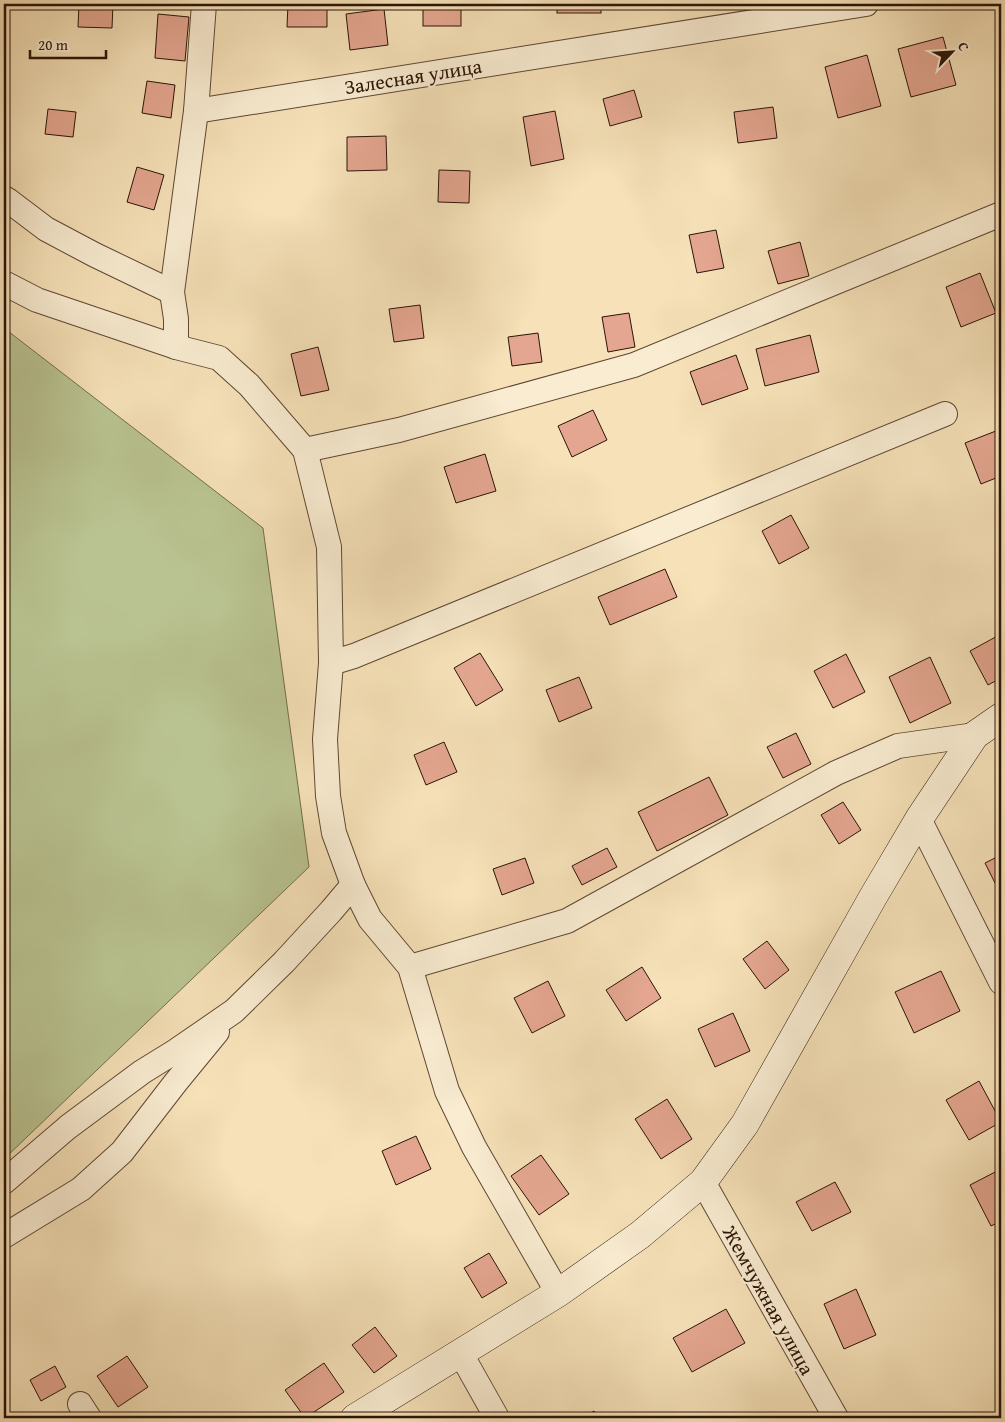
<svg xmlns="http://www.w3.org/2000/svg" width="1005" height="1422" viewBox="0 0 1005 1422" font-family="'Gentium Book Plus',serif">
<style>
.green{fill:#b9c391;stroke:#726c4c}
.building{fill:#e4a690;stroke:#2b1407}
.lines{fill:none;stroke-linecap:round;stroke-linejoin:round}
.street-casing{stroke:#5e4733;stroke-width:26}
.secondary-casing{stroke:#2b1407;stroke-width:29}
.street{stroke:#f9ecd1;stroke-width:24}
.secondary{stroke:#f9ecd1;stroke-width:28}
.labels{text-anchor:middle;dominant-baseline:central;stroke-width:4.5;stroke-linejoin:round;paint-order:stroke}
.street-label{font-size:20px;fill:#2b1407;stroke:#f9ecd1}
</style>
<rect width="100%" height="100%" fill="#f6e1b8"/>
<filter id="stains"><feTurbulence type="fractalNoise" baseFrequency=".004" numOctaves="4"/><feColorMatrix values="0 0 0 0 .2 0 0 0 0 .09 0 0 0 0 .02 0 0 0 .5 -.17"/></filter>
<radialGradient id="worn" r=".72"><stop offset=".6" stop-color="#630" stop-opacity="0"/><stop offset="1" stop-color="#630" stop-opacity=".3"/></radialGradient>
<polygon class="green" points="4,328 263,528 309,867 4,1159"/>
<g class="building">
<polygon points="79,4 113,4 112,28 78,27"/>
<polygon points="288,4 327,4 327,27 287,27"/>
<rect x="423" y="4" width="38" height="22"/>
<rect x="557" y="4" width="44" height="9"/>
<polygon points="384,9 388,45 350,50 346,14"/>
<polygon points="158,14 189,17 185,61 155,58"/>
<polygon points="943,37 956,85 911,97 898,49"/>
<polygon points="867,55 881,106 838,118 825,67"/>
<polygon points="147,81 175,85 171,118 142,113"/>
<polygon points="634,90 642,117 610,126 603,99"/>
<polygon points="773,107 777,138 738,143 734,112"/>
<polygon points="48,109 76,112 73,137 45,134"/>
<polygon points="555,111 564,159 531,166 523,117"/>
<polygon points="386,136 387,170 347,171 347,137"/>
<polygon points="137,167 164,175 154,210 127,202"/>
<polygon points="439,170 470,171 469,203 438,202"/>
<polygon points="716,230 724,268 697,273 689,235"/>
<polygon points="800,242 809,276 778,284 768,251"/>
<polygon points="980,273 996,313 961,327 946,287"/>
<polygon points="420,305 424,338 394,342 389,309"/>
<polygon points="629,313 635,347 608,352 602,317"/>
<polygon points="538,333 542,362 512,366 508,337"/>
<polygon points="810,335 819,372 765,386 756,349"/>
<polygon points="318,347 329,390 301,396 291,354"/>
<polygon points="736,355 748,389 702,405 690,372"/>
<polygon points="593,410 607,440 572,457 558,426"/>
<polygon points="1001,429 1001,476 981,484 965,443"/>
<polygon points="485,454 496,491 456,503 444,467"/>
<polygon points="791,515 809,548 779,564 762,531"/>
<polygon points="665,569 677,597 610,625 598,597"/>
<polygon points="1001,634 1001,678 988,685 970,651"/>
<polygon points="480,653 503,690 476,706 454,668"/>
<polygon points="846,654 865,692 833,708 814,671"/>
<polygon points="930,657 951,703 910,723 889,677"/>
<polygon points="579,677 592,708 559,722 546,690"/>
<polygon points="796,733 811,764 783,778 767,747"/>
<polygon points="444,742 457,772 426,785 414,755"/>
<polygon points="709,777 728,815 657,851 638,812"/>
<polygon points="843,802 861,830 839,844 821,815"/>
<polygon points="607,848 617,867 582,885 572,866"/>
<polygon points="1001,855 1001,893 1000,893 985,863"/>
<polygon points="525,858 534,883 502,895 493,869"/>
<polygon points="767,941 789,970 765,989 743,959"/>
<polygon points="642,967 661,998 626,1021 606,990"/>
<polygon points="941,971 960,1011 914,1033 895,992"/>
<polygon points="548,981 565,1016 532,1033 514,998"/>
<polygon points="733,1013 750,1051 715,1067 698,1029"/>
<polygon points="979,1081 1001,1122 969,1140 946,1100"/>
<polygon points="667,1099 692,1139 661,1159 635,1119"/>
<polygon points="416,1136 431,1169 396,1185 382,1151"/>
<polygon points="541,1155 569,1194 539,1215 511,1176"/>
<polygon points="1001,1169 1001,1221 991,1226 970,1185"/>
<polygon points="835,1182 851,1212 812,1231 796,1202"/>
<polygon points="489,1253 507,1283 482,1298 464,1268"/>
<polygon points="856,1289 876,1335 844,1349 824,1304"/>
<polygon points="726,1309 745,1343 692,1372 673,1338"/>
<polygon points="375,1327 397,1356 374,1373 352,1345"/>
<polygon points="127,1356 148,1387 118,1407 97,1376"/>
<polygon points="324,1363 344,1392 305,1418 285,1390"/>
<polygon points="55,1366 66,1387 41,1401 30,1380"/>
<polygon points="594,1411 599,1418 582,1418"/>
<polygon points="771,1412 774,1418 759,1418"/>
</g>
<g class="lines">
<g class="street-casing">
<g id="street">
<polyline points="196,111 204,4"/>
<polyline points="4,198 9,201 46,229 95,255 172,292"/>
<polyline points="4,283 37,300 176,347 219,358 249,385 305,450 329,547 331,663 325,739 328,796 334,833 353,885 370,919 410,967 447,1091 474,1147 558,1293"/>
<polyline points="176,347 176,319 172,292 196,111 866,4"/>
<polyline points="305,450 399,430 634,365 1001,214"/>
<polyline points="331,663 354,656 945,414"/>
<polyline points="919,819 1001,982"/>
<polyline points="410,967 567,921 836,773 898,746 975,735"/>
<polyline points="4,1182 68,1127 142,1072 176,1051 234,1011 284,962 331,911 353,885"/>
<polyline points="703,1182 836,1418"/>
<polyline points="4,1236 81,1189 122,1152 176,1082 217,1032"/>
<polyline points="461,1354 497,1418"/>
<polyline points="80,1404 89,1418"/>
</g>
</g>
<g class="secondary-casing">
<polyline id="secondary" points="355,1418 558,1293 640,1235 703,1182 745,1124 873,897 919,819 975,735 1001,717"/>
</g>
<use href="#street" class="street"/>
<use href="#secondary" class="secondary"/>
</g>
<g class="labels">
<g class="street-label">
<text transform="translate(413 76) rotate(-9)">Залесная улица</text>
<text transform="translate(769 1300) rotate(61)">Жемчужная улица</text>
</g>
</g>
<rect width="1005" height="1422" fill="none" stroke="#f6e1b8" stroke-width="20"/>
<rect x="5" y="5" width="995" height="1412" fill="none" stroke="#2b1407" stroke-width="2.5"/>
<rect x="10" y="10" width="985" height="1402" fill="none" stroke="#2b1407"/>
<g transform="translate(952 52) rotate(65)" stroke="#f9ecd1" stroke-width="4" paint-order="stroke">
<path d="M0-4L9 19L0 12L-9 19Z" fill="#2b1407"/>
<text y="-8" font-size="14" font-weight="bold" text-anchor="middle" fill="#2b1407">С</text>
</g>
<path d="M30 50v8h76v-8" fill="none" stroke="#2b1407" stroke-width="2.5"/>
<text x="38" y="50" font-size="15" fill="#2b1407" stroke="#f9ecd1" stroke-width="4" paint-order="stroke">20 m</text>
<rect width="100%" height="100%" filter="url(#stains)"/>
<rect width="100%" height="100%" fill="url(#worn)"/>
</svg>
